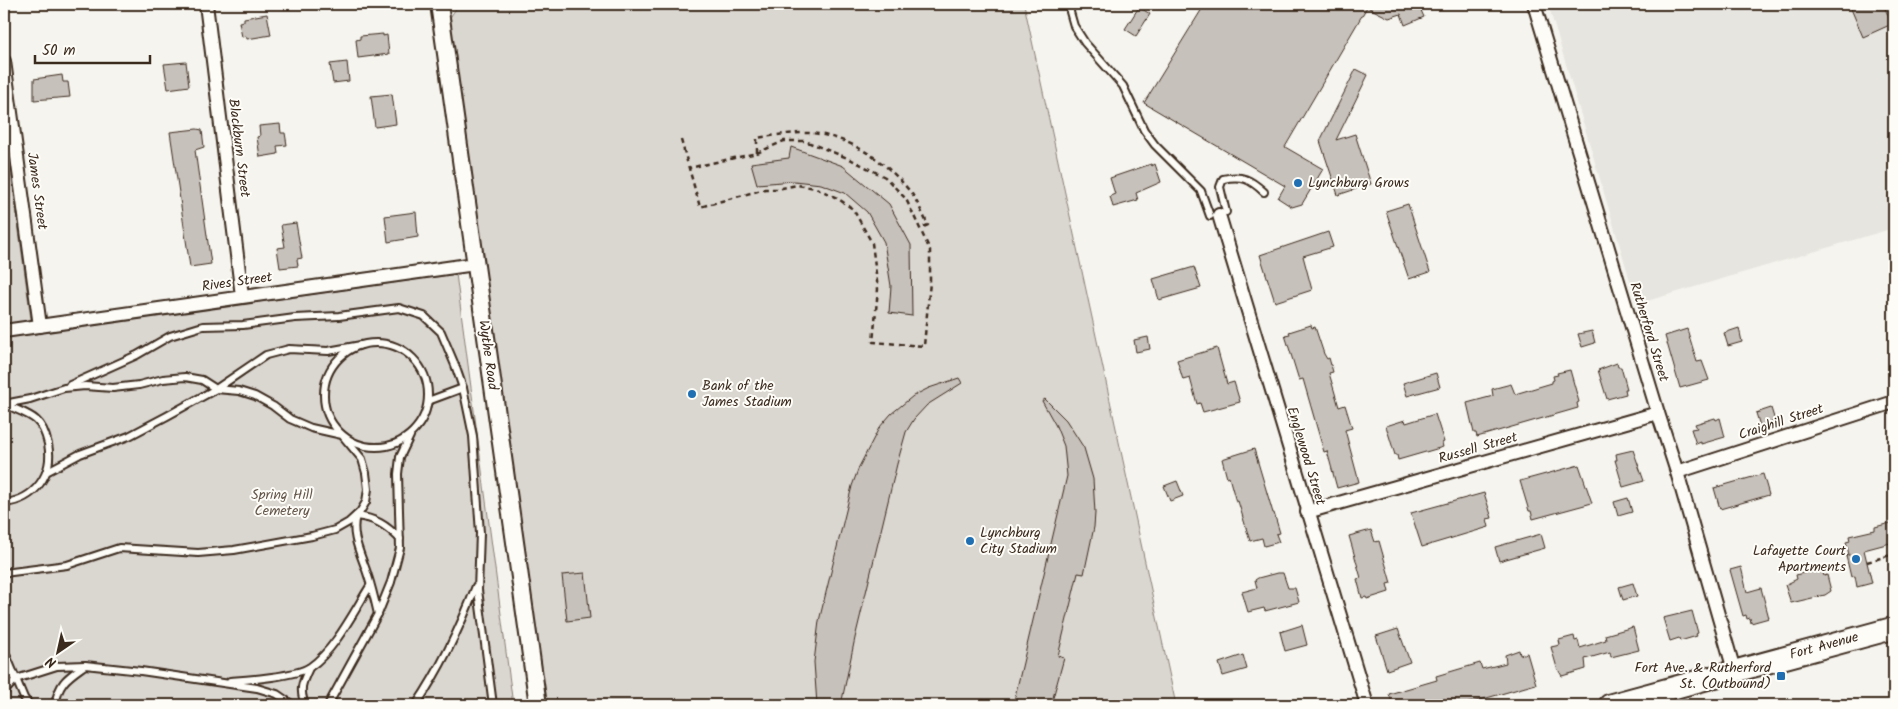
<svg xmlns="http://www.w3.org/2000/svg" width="1898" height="709" viewBox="0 0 1898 709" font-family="Kalam,sans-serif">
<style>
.built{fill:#e7e5df}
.green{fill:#dad6d0;stroke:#8a8077}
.building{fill:#c7c1bb;stroke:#3b2a1e}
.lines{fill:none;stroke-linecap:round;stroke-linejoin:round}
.service-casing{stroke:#3b2a1e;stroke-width:10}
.minor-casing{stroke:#3b2a1e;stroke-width:16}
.tertiary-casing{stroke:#3b2a1e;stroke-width:20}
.primary-casing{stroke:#3b2a1e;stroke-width:25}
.path{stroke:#3b2a1e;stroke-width:2.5;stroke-dasharray:5 4;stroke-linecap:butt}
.service{stroke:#fdfcf7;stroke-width:6}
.minor{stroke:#fdfcf7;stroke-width:12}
.tertiary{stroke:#fdfcf7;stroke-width:16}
.primary{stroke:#fdfcf7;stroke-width:21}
.poi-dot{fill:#1f6fb2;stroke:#fdfcf7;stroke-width:2}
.labels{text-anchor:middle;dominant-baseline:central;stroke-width:4;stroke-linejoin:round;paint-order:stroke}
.street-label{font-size:14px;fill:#3b2a1e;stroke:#fdfcf7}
.poi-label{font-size:14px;fill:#3b2a1e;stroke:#fdfcf7;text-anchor:start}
.park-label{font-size:14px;fill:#63554a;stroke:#fdfcf7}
</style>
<rect width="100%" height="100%" fill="#f5f4ee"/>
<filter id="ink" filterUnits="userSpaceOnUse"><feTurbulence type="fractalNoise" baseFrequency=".02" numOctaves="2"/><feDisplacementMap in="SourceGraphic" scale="10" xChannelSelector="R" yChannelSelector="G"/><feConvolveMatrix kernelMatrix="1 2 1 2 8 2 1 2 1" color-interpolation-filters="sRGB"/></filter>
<g filter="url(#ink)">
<polygon class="built" points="1548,4 1893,4 1894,228 1637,304"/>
<g class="green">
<polygon points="459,4 1024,4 1176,705 546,705 449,19"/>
<polygon points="4,121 33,334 456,274 513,705 4,705"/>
</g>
<g class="building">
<polygon points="1205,4 1424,4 1419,6 1424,17 1405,25 1401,14 1389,18 1367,7 1285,147 1323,169 1302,204 1292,207 1278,198 1285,186 1144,103"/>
<polygon points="1849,4 1883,4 1892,24 1863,37"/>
<polygon points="1139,7 1150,14 1136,36 1125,29"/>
<polygon points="267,14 271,35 247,39 246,36 242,37 239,22 244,21 244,18"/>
<polygon points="383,34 383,36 387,35 389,54 358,58 356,40 360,39 360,36"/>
<polygon points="186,62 189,86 168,89 164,64"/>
<polygon points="347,62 349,81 333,83 330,64"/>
<polygon points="1356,69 1368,75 1336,140 1355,134 1371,184 1338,195 1320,141"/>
<polygon points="62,75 63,82 68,82 70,97 34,100 34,79"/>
<polygon points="392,94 396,124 375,127 371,96"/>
<polygon points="280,124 281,133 285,133 287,145 277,146 278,154 260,157 257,137 260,136 259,126"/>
<polygon points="197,129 202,130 204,147 195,150 211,264 190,267 170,132"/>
<polygon points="791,147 843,166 889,204 911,245 912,316 889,313 891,286 884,242 867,212 845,193 821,184 794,181 757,184 751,163 789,158"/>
<polygon points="1151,164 1152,166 1155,164 1161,182 1136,193 1138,200 1113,207 1110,196 1115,194 1110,178"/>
<polygon points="1408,204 1430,272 1409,279 1386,211"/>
<polygon points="416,212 418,237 388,242 385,216"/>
<polygon points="296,223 302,258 297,259 298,266 280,268 277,248 285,247 281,225"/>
<polygon points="1328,232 1333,247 1303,256 1312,290 1275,302 1260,255"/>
<polygon points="1194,267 1201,288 1159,300 1153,279"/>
<polygon points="1311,325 1312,328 1315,327 1324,354 1327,359 1329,358 1333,372 1329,373 1339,407 1345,405 1352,428 1345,430 1359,482 1337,488 1327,451 1324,452 1303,379 1299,380 1285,335 1290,334 1289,332"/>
<polygon points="1739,328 1742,342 1728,346 1724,333"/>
<polygon points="1687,329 1697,362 1702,361 1709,380 1680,388 1665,336"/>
<polygon points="1592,331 1595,343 1582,347 1578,334"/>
<polygon points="1148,337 1150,349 1136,352 1134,340"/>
<polygon points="1217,348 1227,384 1234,382 1240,402 1203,412 1200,403 1197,404 1190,378 1183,380 1177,360"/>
<polygon points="1617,363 1618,367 1621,367 1627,389 1625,389 1626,394 1607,399 1598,370"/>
<polygon points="1570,370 1579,402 1577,403 1578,408 1477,437 1476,433 1474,433 1467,403 1493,396 1492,389 1511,384 1515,394 1552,383 1552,381 1554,380 1553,376 1558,375 1557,373"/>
<polygon points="1436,373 1440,387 1407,396 1403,383"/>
<polygon points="959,378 962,383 927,405 914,419 906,432 897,464 855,638 841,705 817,705 814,662 819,621 852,486 859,467 879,428 891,414 913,396 929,388"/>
<polygon points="1045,399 1066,420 1084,448 1093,479 1095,513 1094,527 1084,574 1078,573 1072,598 1058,656 1064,658 1051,705 1013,705 1067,476 1064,446 1056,426 1042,401"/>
<polygon points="1771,408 1775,421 1760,426 1756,413"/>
<polygon points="1435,414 1444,442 1442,443 1443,447 1398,460 1397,455 1395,455 1386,426 1405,420 1406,423"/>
<polygon points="1715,418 1716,420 1720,418 1725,437 1701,444 1701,442 1696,444 1691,429 1697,428 1695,424"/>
<polygon points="1254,449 1273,513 1274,513 1280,533 1276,534 1279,542 1264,546 1262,538 1250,541 1238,501 1236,502 1229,477 1227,478 1222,459"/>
<polygon points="1633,450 1644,481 1623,487 1615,460 1617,460 1616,454"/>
<polygon points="1579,465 1592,503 1533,519 1531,511 1529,511 1520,481"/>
<polygon points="1763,474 1769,495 1720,509 1714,488"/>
<polygon points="1177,481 1183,496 1170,501 1164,486"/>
<polygon points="1484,493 1492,518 1487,519 1489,527 1422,547 1411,513"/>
<polygon points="1628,498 1632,512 1618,516 1614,502"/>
<polygon points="1894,522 1894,542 1864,550 1872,583 1857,587 1855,576 1851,577 1846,556 1849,555 1846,542 1850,541 1849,536 1875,530 1875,527"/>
<polygon points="1371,530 1375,542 1379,541 1391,583 1387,584 1389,592 1367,599 1366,597 1362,598 1357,579 1361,578 1349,536"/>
<polygon points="1541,534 1545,548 1499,561 1495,547"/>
<polygon points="1741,567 1747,592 1761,588 1769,618 1751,623 1750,618 1747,619 1746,615 1743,616 1730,570"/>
<polygon points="1821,568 1824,576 1827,575 1831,591 1825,595 1791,603 1785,585 1797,579 1796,575"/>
<polygon points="585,573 590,618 567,621 562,575"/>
<polygon points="1277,573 1283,573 1288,588 1295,588 1299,602 1265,611 1264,608 1248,612 1242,592 1257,588 1255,580 1258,578"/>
<polygon points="1633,583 1637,596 1623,600 1619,587"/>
<polygon points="1692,611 1698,633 1696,634 1697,636 1680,641 1679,638 1670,641 1663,618"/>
<polygon points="1302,625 1307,645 1285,651 1280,632"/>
<polygon points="1633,627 1639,650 1611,657 1610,652 1585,659 1586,669 1562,676 1557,668 1551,647 1560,645 1559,640 1574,636 1575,641 1578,640 1580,648 1606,640 1605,635"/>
<polygon points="1398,629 1410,662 1387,670 1376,636"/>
<polygon points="1519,650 1520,655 1527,653 1536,684 1462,705 1393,705 1389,694 1437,680 1436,676 1480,663 1482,669 1506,663 1505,655"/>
<polygon points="1243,655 1247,669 1223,676 1219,663"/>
</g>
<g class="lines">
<g class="service-casing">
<g id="service">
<polyline points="1071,4 1070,12 1074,26 1085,43 1123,86 1144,130 1155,145 1201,191 1210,216"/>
<path d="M1226 212 1220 187 1223 179C1242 175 1250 179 1264 192"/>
<circle cx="376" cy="395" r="52"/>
<polyline points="70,385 137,355 170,336 203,326 243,325 295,318 339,316 399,308 424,316 441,332 455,365 463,388 473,436 480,533 478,590 493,705"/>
<polyline points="428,401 463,388"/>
<polyline points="4,404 30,399 64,388 85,386 113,388 139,385 163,379 185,377 202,380 216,389 239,391 255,396 273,406 290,419 311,428 342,435 362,459 366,473 368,489 366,502 360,512 349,522 335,530 312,536 234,550 198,553 119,548 67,565 4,573"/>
<polyline points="46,472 80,454 129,436 167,416 216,389 266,355 289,349 328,351 361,345"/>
<path d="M4 503C35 500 54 474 48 444 46 435 43 426 36 420 28 413 14 409 5 404"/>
<path d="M378 614C375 601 372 588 368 576 362 556 350 536 356 516 375 518 386 525 400 539"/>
<polyline points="4,650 24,698 29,705"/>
<polyline points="4,671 15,678"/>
<path d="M230 681C248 680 297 676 310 667 335 650 354 611 370 586"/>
<polyline points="4,692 16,679 57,666 85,665"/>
<path d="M55 705C59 682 67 678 85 665L141 671 257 688 277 694 293 705"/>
<path d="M305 705C299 689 302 683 309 668"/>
<polyline points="328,705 378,614 391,582 400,548 398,474 400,457 410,436"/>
<path d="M416 705C441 668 460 628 476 586"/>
</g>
</g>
<g class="minor-casing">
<g id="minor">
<polyline points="206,4 242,296"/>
<polyline points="1534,4 1658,413 1677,472 1734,670"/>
<polyline points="4,61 40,326"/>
<polyline points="1219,215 1367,705"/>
<polyline points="4,331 475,264"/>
<polyline points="1677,472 1894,402"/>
<polyline points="1307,512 1658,413"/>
</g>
</g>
<g class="tertiary-casing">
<polyline id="tertiary" points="439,4 538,705"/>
</g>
<g class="primary-casing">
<polyline id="primary" points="1610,705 1894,628"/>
</g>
<g class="path">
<polyline points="681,140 700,207 765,189 777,189 797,185 816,188 837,198 853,209 872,243 878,289 873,342 924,346 930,282 930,250 906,199 885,177 850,159 805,141 784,141 757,153 689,168"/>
<path d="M757 153V138C777 135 799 131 819 134 857 141 889 164 912 194 918 203 923 215 928 225L921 228"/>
<polyline points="1890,544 1894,560"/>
<polyline points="1867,562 1894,554"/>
</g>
<use href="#service" class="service"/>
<use href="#minor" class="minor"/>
<use href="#tertiary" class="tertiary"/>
<use href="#primary" class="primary"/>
</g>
</g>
<g class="poi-dot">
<circle cx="1298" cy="183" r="5"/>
<circle cx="692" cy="394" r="5"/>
<circle cx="970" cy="541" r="5"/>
<circle cx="1856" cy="559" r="5"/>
<rect x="1776" y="671" width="10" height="10" rx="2.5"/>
</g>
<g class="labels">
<g class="street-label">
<text transform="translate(239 148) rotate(83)">Blackburn Street</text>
<text transform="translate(37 191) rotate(82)">James Street</text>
<text transform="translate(237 282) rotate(-8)">Rives Street</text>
<text transform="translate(1649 332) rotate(73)">Rutherford Street</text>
<text transform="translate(488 355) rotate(82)">Wythe Road</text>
<text transform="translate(1781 422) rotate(-18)">Craighill Street</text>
<text transform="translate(1478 448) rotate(-16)">Russell Street</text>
<text transform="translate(1306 456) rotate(73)">Englewood Street</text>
<text transform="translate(1824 646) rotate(-15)">Fort Avenue</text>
</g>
<g class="poi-label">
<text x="1308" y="183">Lynchburg Grows</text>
<text x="702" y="386">Bank of the<tspan x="702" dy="16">James Stadium</tspan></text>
<text x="980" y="533">Lynchburg<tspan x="980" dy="16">City Stadium</tspan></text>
<text x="1846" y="551" text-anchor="end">Lafayette Court<tspan x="1846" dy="16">Apartments</tspan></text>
<text x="1771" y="668" text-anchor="end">Fort Ave. &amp; Rutherford<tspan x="1771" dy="16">St. (Outbound)</tspan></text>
</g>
<g class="park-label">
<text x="282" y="495">Spring Hill<tspan x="282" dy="16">Cemetery</tspan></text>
</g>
</g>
<rect width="1898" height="709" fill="none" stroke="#fdfcf7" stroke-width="20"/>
<rect x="10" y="10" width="1878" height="689" fill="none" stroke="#3b2a1e" stroke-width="2" filter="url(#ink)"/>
<g transform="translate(58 652) rotate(214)" stroke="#fdfcf7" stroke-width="4" paint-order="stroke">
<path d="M0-4L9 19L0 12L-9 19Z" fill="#3b2a1e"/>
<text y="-8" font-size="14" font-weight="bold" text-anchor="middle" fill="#3b2a1e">N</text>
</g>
<path d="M35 55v8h115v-8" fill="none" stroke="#3b2a1e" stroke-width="2.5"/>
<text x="42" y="55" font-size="15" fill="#3b2a1e" stroke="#fdfcf7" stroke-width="4" paint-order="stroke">50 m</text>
</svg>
